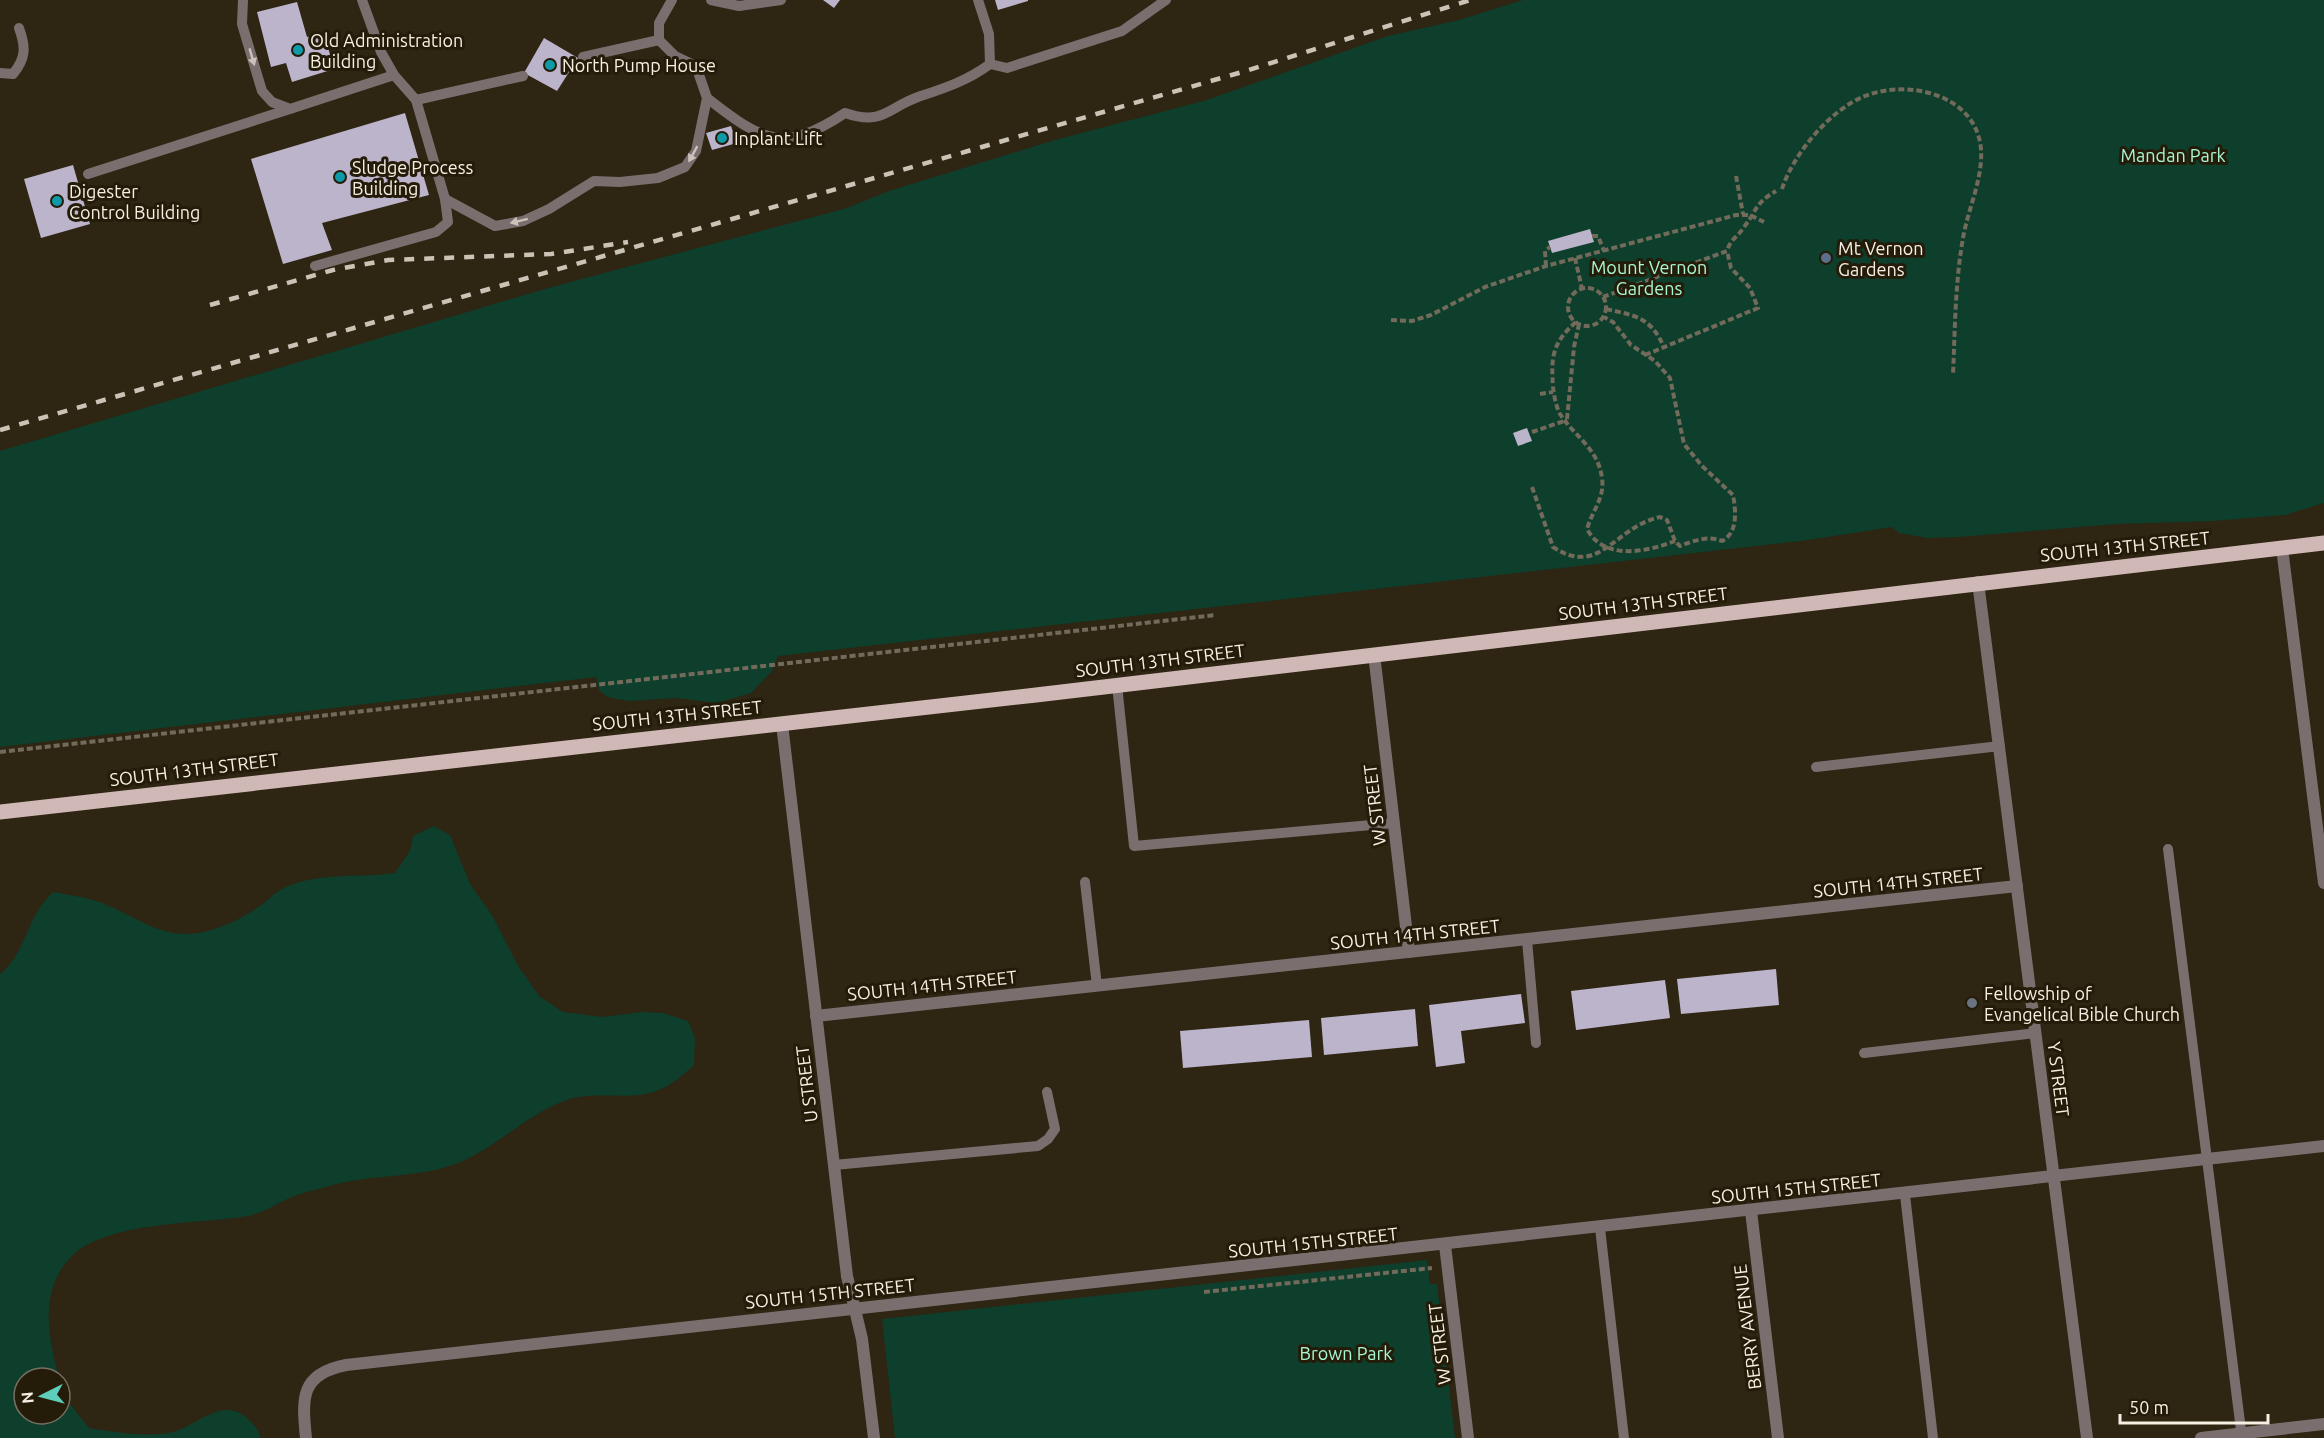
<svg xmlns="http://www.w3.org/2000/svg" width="2324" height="1438" viewBox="0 0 2324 1438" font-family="Ubuntu,sans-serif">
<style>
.green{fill:#0e3e2c}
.building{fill:#bcb4ca}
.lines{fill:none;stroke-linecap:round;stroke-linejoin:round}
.path{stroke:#726a5a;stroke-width:4;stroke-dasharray:6 3;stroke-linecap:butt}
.lane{stroke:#7a6f6e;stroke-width:10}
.street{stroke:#7a6f6e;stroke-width:12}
.primary{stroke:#d0b8b6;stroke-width:15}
.rail{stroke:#cac4b6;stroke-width:4.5;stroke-dasharray:10 10;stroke-linecap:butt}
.oneway{fill:#cbc3bb}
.culture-dot{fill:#0f9aa8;stroke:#241b09;stroke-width:2}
.service-dot{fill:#5c6f8a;stroke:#241b09;stroke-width:2}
.worship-dot{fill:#6b7280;stroke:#241b09;stroke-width:2}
.labels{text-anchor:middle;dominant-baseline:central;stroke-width:6;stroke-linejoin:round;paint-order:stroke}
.poi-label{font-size:18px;fill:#f6f0e4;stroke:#241b09;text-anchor:start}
.park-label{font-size:18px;fill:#a8f7d2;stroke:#241b09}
.street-label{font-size:18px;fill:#f6f0e4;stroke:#241b09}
</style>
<rect width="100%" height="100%" fill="#2e2513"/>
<g class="green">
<polygon points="1523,0 2324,0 2324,503 2285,515 2213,521 2116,524 1959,537 1928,538 1899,533 1892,527 1801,541 778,656 772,671 751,693 716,703 677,698 629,701 607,697 599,690 596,677 0,747 0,451 548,288 847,208 889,191 1055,140 1207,100 1388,36 1459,20"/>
<path d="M434 826 450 835 470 884 492 915 517 964 539 996 563 1012 602 1017 642 1012 663 1013 688 1021 695 1038 694 1065C680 1078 665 1091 645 1094 618 1099 590 1091 564 1101 526 1115 496 1148 458 1163 420 1178 377 1174 337 1184 323 1188 308 1191 294 1196 279 1202 264 1213 248 1216 200 1224 109 1221 73 1255 38 1288 48 1337 59 1378H24V1414H60V1383L63 1395 89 1428C116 1432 141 1437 168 1433 196 1429 221 1394 248 1419 255 1426 258 1429 261 1438H0V974C26 954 26 917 53 892 69 895 87 897 102 903 130 914 157 935 188 934 213 933 240 920 260 906 267 901 274 893 282 889 313 872 360 878 395 873L410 851 413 836Z"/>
<polygon points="1427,1260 1430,1284 1437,1284 1455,1438 895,1438 882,1319"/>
</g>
<g class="building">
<polygon points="823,0 840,0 834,8"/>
<polygon points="995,0 1028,0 1028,1 998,10"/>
<polygon points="297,2 307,37 324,33 334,69 292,82 286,63 271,67 257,12"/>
<polygon points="544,38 578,58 557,91 524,73"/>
<polygon points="405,113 429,195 322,223 332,250 283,264 251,159"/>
<polygon points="731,126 737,143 712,150 706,133"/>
<polygon points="73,165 90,224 41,238 24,179"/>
<polygon points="1590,229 1594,242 1552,253 1548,241"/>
<polygon points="1527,428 1532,441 1518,446 1513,433"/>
<polygon points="1776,969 1779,1005 1681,1014 1677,979"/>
<polygon points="1665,980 1670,1018 1576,1030 1571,991"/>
<polygon points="1521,994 1525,1023 1461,1031 1465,1063 1436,1067 1429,1005"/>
<polygon points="1415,1009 1418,1046 1324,1055 1321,1018"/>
<polygon points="1309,1020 1312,1057 1183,1068 1180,1031"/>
</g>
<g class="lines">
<g class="path">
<polyline points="1736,176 1743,214"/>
<path d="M1782 189C1793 154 1831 109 1865 96 1908 79 1976 94 1981 149 1983 179 1968 209 1963 238 1955 283 1955 330 1953 375"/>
<polyline points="1592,236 1598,236 1604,251"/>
<polyline points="1575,258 1582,289"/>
<polyline points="1546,266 1545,251 1550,247"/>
<circle cx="1587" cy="307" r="19"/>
<path d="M1603 297 1727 251C1731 238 1738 237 1744 227 1758 209 1754 204 1776 191"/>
<path d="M1606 309C1637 316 1650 317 1664 347"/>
<polyline points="1391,320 1412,321 1431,315 1485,287 1546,266 1736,215 1750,215 1764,222"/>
<path d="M1576 322C1552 343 1551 357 1553 387 1554 395 1556 407 1560 414 1574 436 1598 448 1602 478 1605 498 1592 511 1587 529 1604 561 1647 552 1675 541"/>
<polyline points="1645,355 1758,308 1750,288 1731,268 1727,251"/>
<polyline points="1540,394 1553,392"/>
<polyline points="1567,419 1574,347 1579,324"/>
<polyline points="1532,432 1567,420"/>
<path d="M1532 487 1553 547C1600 578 1614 527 1660 517L1667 520 1675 541 1680 546C1694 541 1707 535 1722 541 1738 533 1736 511 1733 495L1702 466 1684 444 1670 378 1655 361 1631 345 1613 322 1604 317"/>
<polyline points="0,752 1216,615"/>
<polyline points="1204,1292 1432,1268"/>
</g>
<g class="lane">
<polyline points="243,0 242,24 262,91 272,102 290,109 394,75"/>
<polyline points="711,0 739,6 781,0"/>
<polyline points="583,57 659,40"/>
<polyline points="990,64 1007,68 1122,31 1166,0"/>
<path d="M0 73 13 74C26 58 26 47 19 28"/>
<path d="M707 98C762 141 783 154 845 113 883 126 887 108 918 97 945 88 967 81 990 64L989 34 978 0"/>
<polyline points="416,100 523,76"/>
<polyline points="88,174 290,109"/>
<polyline points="445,199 495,226 523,221 549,209 594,181 620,182 658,178 685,167 696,151 707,98 696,66 675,56 659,40 659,23 672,0"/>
<polyline points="315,266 436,232 448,222 445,199 416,100 394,75 381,52 362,0"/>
<polyline points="1117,685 1134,846 1394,823"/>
<polyline points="1816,767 2000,746"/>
<polyline points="2168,849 2242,1438"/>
<polyline points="1085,882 1097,986"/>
<polyline points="1527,940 1536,1043"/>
<polyline points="1864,1053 2036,1033"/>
<polyline points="834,1165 1038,1146 1048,1139 1055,1129 1047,1092"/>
<polyline points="1905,1195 1933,1438"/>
<polyline points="1600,1228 1624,1438"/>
</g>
<g class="street">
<polyline points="2282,548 2324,883"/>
<polyline points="1978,582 2087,1438"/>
<polyline points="1374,654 1409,952"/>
<polyline points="782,724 847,1276 862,1339 874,1438"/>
<polyline points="816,1016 2017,886"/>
<polyline points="1751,1211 1778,1438"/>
<polyline points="1445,1245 1468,1438"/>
<path d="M306 1438C302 1398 300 1374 346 1365L2324 1146"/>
<polyline points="2201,1438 2324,1424"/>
</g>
<polyline class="primary" points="0,812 1036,695 2324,543"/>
<g class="rail">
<polyline points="210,305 333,270 388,260 551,254 628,242"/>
<polyline points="0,430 1249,70 1470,0"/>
</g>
</g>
<defs><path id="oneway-solid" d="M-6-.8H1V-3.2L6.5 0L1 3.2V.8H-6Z" transform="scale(1.5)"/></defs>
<g class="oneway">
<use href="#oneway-solid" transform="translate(252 57) rotate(74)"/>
<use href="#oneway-solid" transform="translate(693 154) rotate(119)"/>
<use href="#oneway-solid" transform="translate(519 221) rotate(166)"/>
</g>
<g class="culture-dot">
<circle cx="298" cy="50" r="6"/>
<circle cx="550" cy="65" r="6"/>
<circle cx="722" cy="138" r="6"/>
<circle cx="340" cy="177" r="6"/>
<circle cx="57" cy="201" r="6"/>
</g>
<circle class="service-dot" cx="1826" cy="258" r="6"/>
<circle class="worship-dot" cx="1972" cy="1003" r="6"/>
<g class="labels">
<g class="poi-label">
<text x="310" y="40">Old Administration<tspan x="310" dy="21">Building</tspan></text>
<text x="562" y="65">North Pump House</text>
<text x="734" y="138">Inplant Lift</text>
<text x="352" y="167">Sludge Process<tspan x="352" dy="21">Building</tspan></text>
<text x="69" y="191">Digester<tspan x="69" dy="21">Control Building</tspan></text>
<text x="1838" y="248">Mt Vernon<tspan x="1838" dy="21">Gardens</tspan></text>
<text x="1984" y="993">Fellowship of<tspan x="1984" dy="21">Evangelical Bible Church</tspan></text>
</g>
<g class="park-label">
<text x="2173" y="155">Mandan Park</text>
<text x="1649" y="267">Mount Vernon<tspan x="1649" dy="21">Gardens</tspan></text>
<text x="1346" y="1353">Brown Park</text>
</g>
<g class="street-label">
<text transform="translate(2125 546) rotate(-6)">SOUTH 13TH STREET</text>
<text transform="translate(1643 603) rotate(-7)">SOUTH 13TH STREET</text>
<text transform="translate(1160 660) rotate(-7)">SOUTH 13TH STREET</text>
<text transform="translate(677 715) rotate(-6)">SOUTH 13TH STREET</text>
<text transform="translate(194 769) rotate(-7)">SOUTH 13TH STREET</text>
<text transform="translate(1374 805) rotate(-97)">W STREET</text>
<text transform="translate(1898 882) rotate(-6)">SOUTH 14TH STREET</text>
<text transform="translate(1415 934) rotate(-6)">SOUTH 14TH STREET</text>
<text transform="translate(932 985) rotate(-6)">SOUTH 14TH STREET</text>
<text transform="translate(2059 1079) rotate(83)">Y STREET</text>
<text transform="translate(806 1084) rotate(-97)">U STREET</text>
<text transform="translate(1796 1188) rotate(-6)">SOUTH 15TH STREET</text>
<text transform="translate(1313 1242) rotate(-6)">SOUTH 15TH STREET</text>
<text transform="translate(830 1293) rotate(-6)">SOUTH 15TH STREET</text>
<text transform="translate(1747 1327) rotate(-97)">BERRY AVENUE</text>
<text transform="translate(1439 1344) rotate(-97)">W STREET</text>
</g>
</g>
<g transform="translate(42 1396) rotate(264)"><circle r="28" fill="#241b09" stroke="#787061" stroke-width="1.5"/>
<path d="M0-4.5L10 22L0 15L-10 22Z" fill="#5cceba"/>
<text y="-9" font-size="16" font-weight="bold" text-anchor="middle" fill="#f6f0e4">N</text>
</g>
<path d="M2120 1414v9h148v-9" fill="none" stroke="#f6f0e4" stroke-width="3"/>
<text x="2129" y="1414" font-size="18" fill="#f6f0e4" stroke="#241b09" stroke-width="4.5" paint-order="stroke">50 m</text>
</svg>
